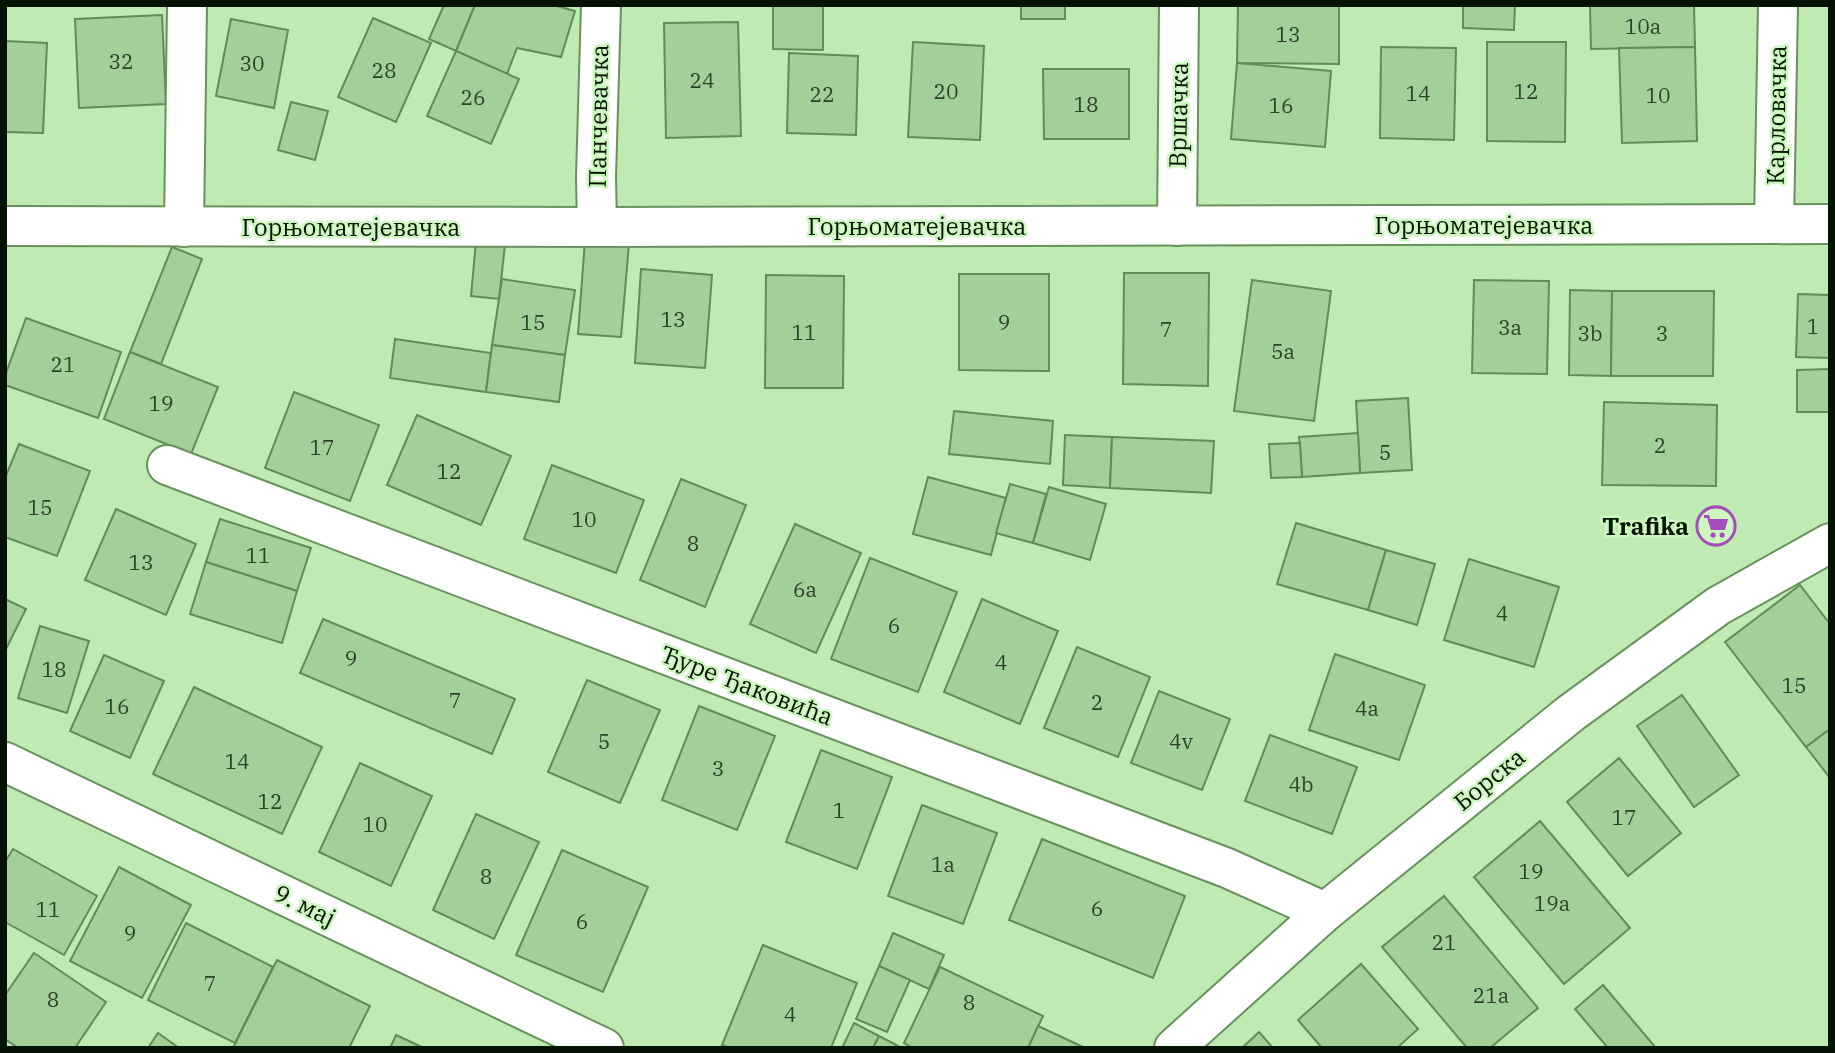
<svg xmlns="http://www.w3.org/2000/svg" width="1835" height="1053" viewBox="0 0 1835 1053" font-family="'IBM Plex Serif',serif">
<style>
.building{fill:#a3cf98;stroke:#628b58;stroke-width:2}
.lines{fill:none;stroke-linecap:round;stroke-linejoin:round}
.street-casing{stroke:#69915e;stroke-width:42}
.secondary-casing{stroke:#69915e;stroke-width:42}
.street{stroke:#fff;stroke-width:38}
.secondary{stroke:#fff;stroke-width:38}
.labels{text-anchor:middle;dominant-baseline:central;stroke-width:5;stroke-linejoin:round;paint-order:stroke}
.number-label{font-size:21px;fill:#2c4328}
.street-label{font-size:24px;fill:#051402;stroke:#ccf8c0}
.poi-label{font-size:24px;font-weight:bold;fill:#051402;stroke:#ccf8c0;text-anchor:end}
</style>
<rect width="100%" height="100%" fill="#bfebb3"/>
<g class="building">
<polygon points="444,5 475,5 456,51 429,39"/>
<polygon points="475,5 553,5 575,11 561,57 517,48 507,74 456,51"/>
<polygon points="773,5 823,5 823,50 773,49"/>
<rect x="1021" y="5" width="44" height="14"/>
<polygon points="1238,5 1339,5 1339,64 1237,63"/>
<polygon points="1463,5 1515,5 1514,30 1463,28"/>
<polygon points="1590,5 1694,5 1695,47 1591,49"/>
<polygon points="162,15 166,104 79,108 75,19"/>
<polygon points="373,18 431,43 396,122 338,97"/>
<polygon points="231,19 288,30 274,108 216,96"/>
<polygon points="738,22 741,136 666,138 664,23"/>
<polygon points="5,41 47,43 43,133 5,132"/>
<polygon points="913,42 984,46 980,140 908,137"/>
<polygon points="1487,42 1566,42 1565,142 1487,141"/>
<polygon points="1381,47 1456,48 1454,140 1380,138"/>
<polygon points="1695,47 1697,141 1622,143 1619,48"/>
<polygon points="456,51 519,79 491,144 427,116"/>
<polygon points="789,53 858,56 856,135 787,133"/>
<polygon points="1237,63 1331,71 1325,147 1231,139"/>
<polygon points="1043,69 1129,69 1129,139 1044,139"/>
<polygon points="291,102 328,111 315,160 278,150"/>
<polygon points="585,240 629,244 621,337 578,334"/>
<polygon points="476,241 505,245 499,299 471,296"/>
<polygon points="172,247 202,259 161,364 130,352"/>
<polygon points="641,269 712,275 705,368 635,363"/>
<polygon points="1124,273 1209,273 1208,386 1123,384"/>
<polygon points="959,274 1049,274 1049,371 959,370"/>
<polygon points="766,275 844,276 843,388 765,388"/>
<polygon points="502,279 575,290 565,355 492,345"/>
<polygon points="1252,280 1331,291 1314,421 1234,411"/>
<polygon points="1474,280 1549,281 1547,374 1472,373"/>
<polygon points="1570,290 1612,291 1611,376 1569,375"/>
<polygon points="1612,291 1714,291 1713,376 1611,376"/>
<polygon points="1798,294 1830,295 1830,358 1796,357"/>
<polygon points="26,318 121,352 98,418 5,385 5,376"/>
<polygon points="395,339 491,353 486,392 390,378"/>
<polygon points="492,345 565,355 559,402 486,392"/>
<polygon points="130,352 218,387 191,454 104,419"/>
<polygon points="1830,369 1830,412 1797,412 1797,370"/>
<polygon points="294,392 379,425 350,501 265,468"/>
<polygon points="1408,398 1412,470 1360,473 1356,401"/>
<polygon points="1604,402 1717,405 1716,486 1602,485"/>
<polygon points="954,411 1053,421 1050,464 949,454"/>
<polygon points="417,415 511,456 481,525 387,485"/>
<polygon points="1358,433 1360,473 1302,477 1299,437"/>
<polygon points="1065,435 1112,437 1110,488 1063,485"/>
<polygon points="1112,437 1214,441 1211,493 1110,488"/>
<polygon points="1300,443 1302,477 1271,478 1269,444"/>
<polygon points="19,444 90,471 57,556 5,537 5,478"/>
<polygon points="552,465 644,500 616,573 524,539"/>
<polygon points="928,477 1006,498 991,555 913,534"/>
<polygon points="681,479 746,505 705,607 640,580"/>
<polygon points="1010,484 1046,494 1033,543 996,533"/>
<polygon points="1049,487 1106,504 1090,560 1033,543"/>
<polygon points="116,509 196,544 166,615 85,580"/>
<polygon points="220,519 311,548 297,591 206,562"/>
<polygon points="1296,523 1386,550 1368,610 1277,584"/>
<polygon points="795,524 861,553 816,653 750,624"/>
<polygon points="1386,550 1435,564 1417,625 1368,610"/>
<polygon points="870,558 957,592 918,692 831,659"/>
<polygon points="1469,559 1559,587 1534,667 1444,640"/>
<polygon points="206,562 297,591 282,643 190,614"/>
<polygon points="1800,585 1830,624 1830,729 1806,747 1725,642"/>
<polygon points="5,599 26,609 5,651"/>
<polygon points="982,599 1058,631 1020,724 944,692"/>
<polygon points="323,619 515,699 492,754 300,673"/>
<polygon points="40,626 89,641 67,713 18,698"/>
<polygon points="1077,647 1150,677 1118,757 1044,728"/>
<polygon points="1335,654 1425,685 1399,760 1309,730"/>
<polygon points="104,655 164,681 130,758 70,731"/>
<polygon points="587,680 660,710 620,803 548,772"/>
<polygon points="194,687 322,747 282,834 153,774"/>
<polygon points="1159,691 1230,719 1202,790 1131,763"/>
<polygon points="1682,695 1739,775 1694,807 1637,726"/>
<polygon points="699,706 775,736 737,830 662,800"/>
<polygon points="1830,729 1830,778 1806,747"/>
<polygon points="1270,735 1357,767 1332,834 1245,801"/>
<polygon points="821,750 892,777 857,869 786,842"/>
<polygon points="1619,758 1681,833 1628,876 1567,802"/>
<polygon points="360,763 432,796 391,886 319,852"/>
<polygon points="922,805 997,833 963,924 888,896"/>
<polygon points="476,814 539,842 494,939 433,910"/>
<polygon points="1540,821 1630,928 1564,984 1474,877"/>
<polygon points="1042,839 1185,896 1153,978 1009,920"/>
<polygon points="13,849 97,896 64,955 5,922 5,862"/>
<polygon points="562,850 648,887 603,992 516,955"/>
<polygon points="119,867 191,905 142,998 70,961"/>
<polygon points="1444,896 1538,1008 1490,1048 1467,1048 1382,947"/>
<polygon points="186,923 273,967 235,1043 148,1000"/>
<polygon points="893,933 944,955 929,989 879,966"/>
<polygon points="763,945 857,983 831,1048 730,1048 722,1045"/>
<polygon points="34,953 106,1002 75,1048 18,1048 5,1039 5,995"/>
<polygon points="277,960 370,1006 349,1048 233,1048"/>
<polygon points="1361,964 1418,1029 1397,1048 1322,1048 1298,1020"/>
<polygon points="879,966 910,980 887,1032 856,1019"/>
<polygon points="940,967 1043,1016 1028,1048 913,1048 904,1043"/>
<polygon points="1603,985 1656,1048 1608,1048 1575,1009"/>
<polygon points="854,1023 879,1036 873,1048 842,1048"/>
<polygon points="1038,1026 1083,1047 1083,1048 1028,1048"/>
<polygon points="1259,1032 1273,1048 1242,1048"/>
<polygon points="158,1033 179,1048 148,1048"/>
<polygon points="396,1035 424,1048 390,1048"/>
<polygon points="879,1036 902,1048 873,1048"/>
</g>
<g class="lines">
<g class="street-casing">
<g id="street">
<polyline points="1774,224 1778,5"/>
<polyline points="5,226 597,227 1830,224"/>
<polyline points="1177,226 1179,5"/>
<polyline points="184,227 187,5"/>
<polyline points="597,227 596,177 601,5"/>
<polyline points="167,465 1227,868 1325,912"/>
<polyline points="5,762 604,1048"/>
</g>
</g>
<g class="secondary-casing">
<polyline id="secondary" points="1174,1048 1325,912 1571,713 1718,606 1830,543"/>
</g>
<use href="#street" class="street"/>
<use href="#secondary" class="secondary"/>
</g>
<defs>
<g id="supermarket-ring" transform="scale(2.0125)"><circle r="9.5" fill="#ccf8c0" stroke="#a54dba" stroke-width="1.5"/><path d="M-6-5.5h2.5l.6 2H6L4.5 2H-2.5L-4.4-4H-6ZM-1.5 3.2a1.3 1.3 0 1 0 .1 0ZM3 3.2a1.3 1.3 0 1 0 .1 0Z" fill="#a54dba"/></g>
</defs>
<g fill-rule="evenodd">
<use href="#supermarket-ring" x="1716" y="526"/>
</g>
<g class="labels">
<g class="number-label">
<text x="1643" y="26">10a</text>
<text x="1288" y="34">13</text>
<text x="121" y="61">32</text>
<text x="252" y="63">30</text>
<text x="384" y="70">28</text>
<text x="702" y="80">24</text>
<text x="946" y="91">20</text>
<text x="1526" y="91">12</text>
<text x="1418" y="93">14</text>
<text x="822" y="94">22</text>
<text x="1658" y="95">10</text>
<text x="473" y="97">26</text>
<text x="1086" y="104">18</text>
<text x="1281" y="105">16</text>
<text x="673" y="319">13</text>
<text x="533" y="322">15</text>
<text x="1004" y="322">9</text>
<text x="1813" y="326">1</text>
<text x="1510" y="327">3a</text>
<text x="1166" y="329">7</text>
<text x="804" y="332">11</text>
<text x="1590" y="333">3b</text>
<text x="1662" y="333">3</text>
<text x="1283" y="351">5a</text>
<text x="63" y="364">21</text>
<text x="161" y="403">19</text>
<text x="1660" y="445">2</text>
<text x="322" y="447">17</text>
<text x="1385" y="452">5</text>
<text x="449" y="471">12</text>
<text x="40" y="507">15</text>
<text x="584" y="519">10</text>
<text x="693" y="543">8</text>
<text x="258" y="555">11</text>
<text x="141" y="562">13</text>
<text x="805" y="589">6a</text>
<text x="1502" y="613">4</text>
<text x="894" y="625">6</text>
<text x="351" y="658">9</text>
<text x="1001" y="662">4</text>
<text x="54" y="669">18</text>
<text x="1794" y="685">15</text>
<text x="455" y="700">7</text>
<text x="1097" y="702">2</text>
<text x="117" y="706">16</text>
<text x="1367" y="708">4a</text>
<text x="604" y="741">5</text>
<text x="1181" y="741">4v</text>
<text x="237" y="761">14</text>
<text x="718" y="768">3</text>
<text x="1301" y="784">4b</text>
<text x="270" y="801">12</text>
<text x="839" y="810">1</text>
<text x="1624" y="817">17</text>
<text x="375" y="824">10</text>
<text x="943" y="864">1a</text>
<text x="1531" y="871">19</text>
<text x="486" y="876">8</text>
<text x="1552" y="903">19a</text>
<text x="1097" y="908">6</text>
<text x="48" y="909">11</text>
<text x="582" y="921">6</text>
<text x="130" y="933">9</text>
<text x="1444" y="942">21</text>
<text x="210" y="983">7</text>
<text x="1491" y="995">21a</text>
<text x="53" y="999">8</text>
<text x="969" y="1002">8</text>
<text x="790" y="1014">4</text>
</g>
<g class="street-label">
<text transform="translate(1178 115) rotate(-89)">Вршачка</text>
<text transform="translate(1776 115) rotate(-89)">Карловачка</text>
<text transform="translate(598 116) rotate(-89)">Панчевачка</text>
<text x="1484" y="225">Горњоматејевачка</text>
<text x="917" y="226">Горњоматејевачка</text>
<text x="351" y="227">Горњоматејевачка</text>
<text transform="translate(747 685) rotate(21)">Ђуре Ђаковића</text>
<text transform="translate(1489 779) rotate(-39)">Борска</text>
<text transform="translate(305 905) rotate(26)">9. мај</text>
</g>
<g class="poi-label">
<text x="1689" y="526">Trafika</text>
</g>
</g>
<rect width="1835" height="1053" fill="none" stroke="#051402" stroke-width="14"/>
</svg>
